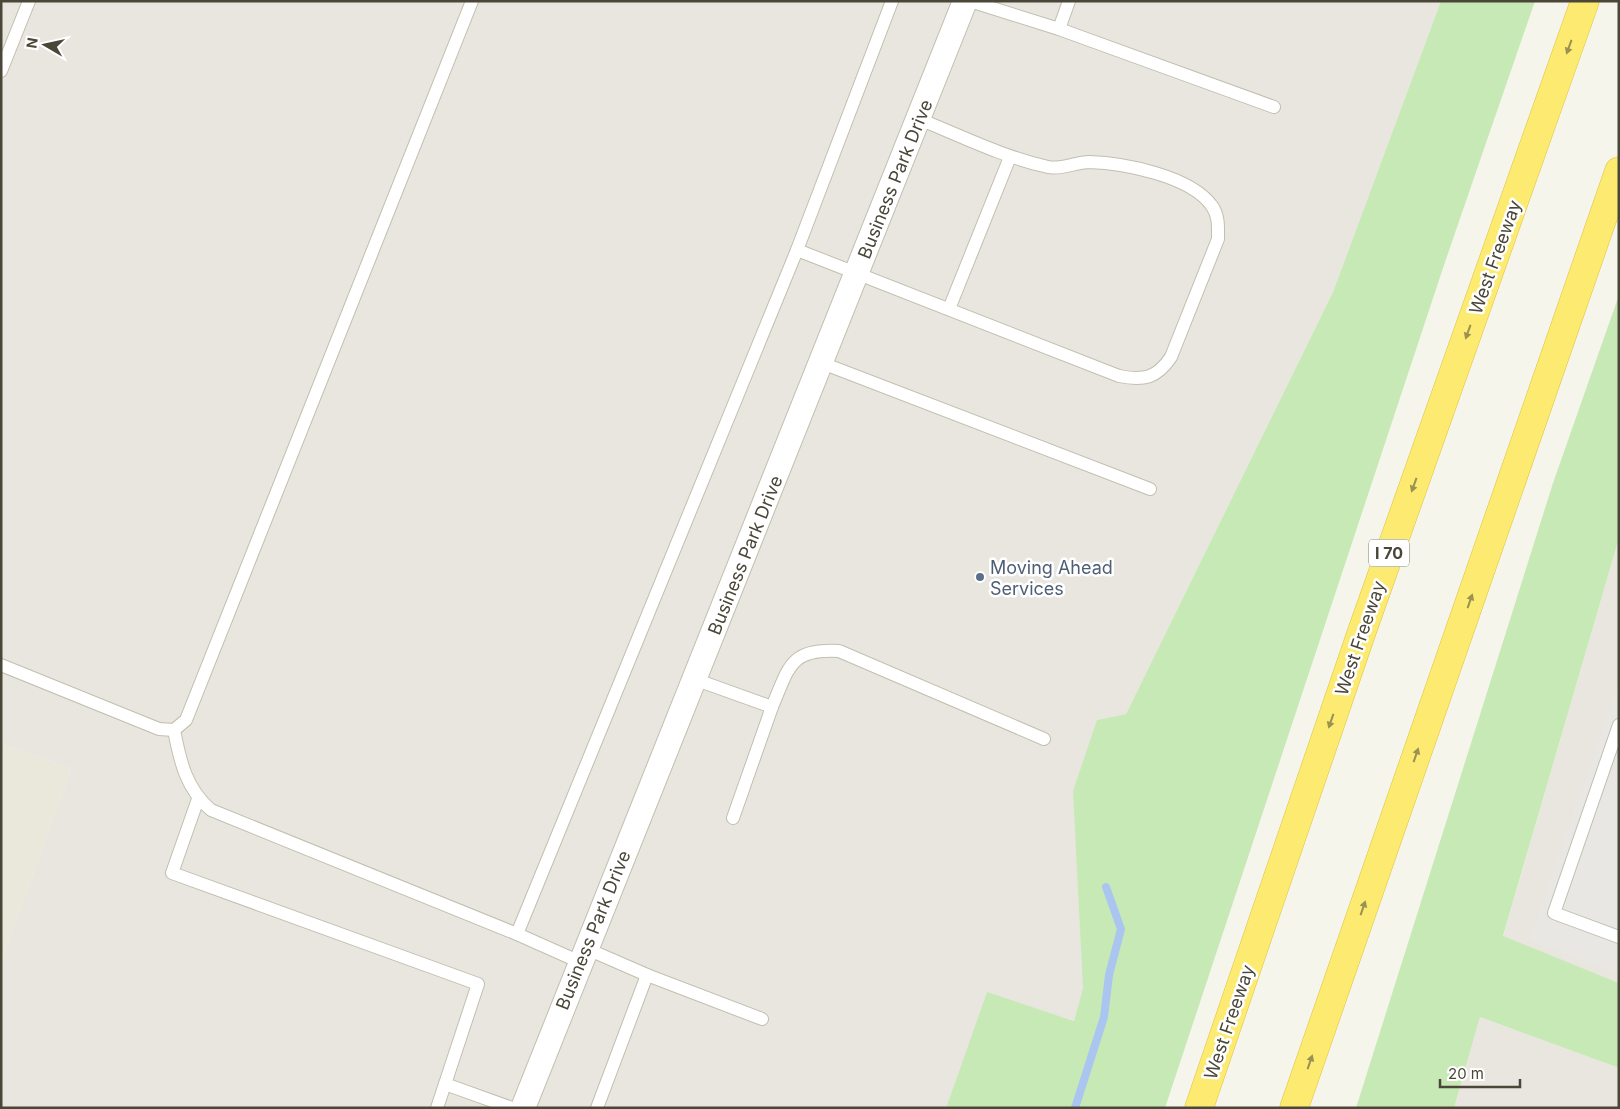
<svg xmlns="http://www.w3.org/2000/svg" width="1620" height="1109" viewBox="0 0 1620 1109" font-family="Inter,sans-serif">
<style>
.residential{fill:#e9e8da}
.industrial{fill:#e9e6e0}
.green{fill:#c7e9b6}
.parking{fill:#e8e7e3}
.lines{fill:none;stroke-linecap:round;stroke-linejoin:round}
.stream{stroke:#aac5f0;stroke-width:8}
.lane-casing{stroke:#c1bfae;stroke-width:14}
.street-casing{stroke:#c1bfae;stroke-width:26}
.highway-casing{stroke:#ddc33f;stroke-width:29}
.lane{stroke:#fff;stroke-width:12}
.street{stroke:#fff;stroke-width:24}
.highway{stroke:#fceb70;stroke-width:28}
.oneway{fill:#9a9152}
.service-dot{fill:#5c6f8a;stroke:#fff;stroke-width:2}
.labels{text-anchor:middle;dominant-baseline:central;stroke-width:5;stroke-linejoin:round;paint-order:stroke}
.shield{fill:#fff;stroke:#807e74;stroke-width:1}
.shield-label{font-size:16px;font-weight:bold;fill:#4a4739}
.street-label{font-size:18px;fill:#4a4739;stroke:#fff}
.service-label{font-size:18px;fill:#4e5e75;stroke:#fff;text-anchor:start}
</style>
<rect width="100%" height="100%" fill="#f6f5ec"/>
<polygon class="residential" points="1,743 71,769 1,962"/>
<g class="industrial">
<polygon points="1,1 1441,1 1333,292 1126,714 1097,720 1083,988 1074,1021 987,993 946,1108 1,1108 1,962 71,769 1,743"/>
<polygon points="1619,538 1619,983 1503,937"/>
<polygon points="1480,1017 1619,1068 1619,1108 1454,1108"/>
</g>
<g class="green">
<polygon points="1441,1 1535,1 1444,265 1165,1108 946,1108 987,992 1074,1021 1083,988 1073,791 1097,720 1126,714 1333,292"/>
<polygon points="1619,295 1619,538 1503,936 1619,983 1619,1068 1480,1017 1454,1108 1356,1108 1553,483"/>
</g>
<polygon class="parking" points="1619,683 1619,974 1530,940"/>
<g class="lines">
<polyline class="stream" points="1075,1108 1104,1017 1109,975 1121,929 1106,887"/>
<g class="lane-casing">
<g id="lane">
<polyline points="970,1 1059,29 1274,107"/>
<polyline points="1059,29 1069,1"/>
<polyline points="1,71 29,1"/>
<path d="M797 250 1119 376C1144 381 1157 378 1171 357L1218 239C1218 227 1219 216 1212 206 1191 176 1124 163 1089 162 1076 162 1061 170 1048 167 1003 157 961 136 919 119"/>
<polyline points="949,309 1010,157"/>
<polyline points="822,363 1150,489"/>
<polyline points="1,665 159,729 174,730 186,720 472,1"/>
<path d="M694 679 772 707C789 667 790 648 839 651L1044 739"/>
<polyline points="1619,725 1554,913 1619,937"/>
<path d="M174 730C180 761 186 789 211 810L517 934"/>
<polyline points="198,799 172,873 478,984 445,1084 512,1108"/>
<polyline points="733,818 772,707"/>
<polyline points="585,948 647,975"/>
<polyline points="580,962 517,934 797,250 892,1"/>
<polyline points="437,1108 445,1084"/>
<polyline points="597,1108 647,975 762,1019"/>
</g>
</g>
<g class="street-casing">
<polyline id="street" points="523,1108 965,1"/>
</g>
<g class="highway-casing">
<g id="highway">
<polyline points="1199,1108 1361,634 1585,1"/>
<polyline points="1294,1108 1619,171"/>
</g>
</g>
<use href="#lane" class="lane"/>
<use href="#street" class="street"/>
<use href="#highway" class="highway"/>
</g>
<defs><path id="oneway-solid" d="M-6-.8H1V-3.2L6.5 0L1 3.2V.8H-6Z" transform="scale(1.25)"/></defs>
<g class="oneway">
<use href="#oneway-solid" transform="translate(1569 47) rotate(110)"/>
<use href="#oneway-solid" transform="translate(1468 332) rotate(110)"/>
<use href="#oneway-solid" transform="translate(1414 485) rotate(110)"/>
<use href="#oneway-solid" transform="translate(1470 601) rotate(-71)"/>
<use href="#oneway-solid" transform="translate(1331 721) rotate(109)"/>
<use href="#oneway-solid" transform="translate(1416 755) rotate(-71)"/>
<use href="#oneway-solid" transform="translate(1363 908) rotate(-71)"/>
<use href="#oneway-solid" transform="translate(1310 1062) rotate(-71)"/>
</g>
<circle class="service-dot" cx="980" cy="577" r="5"/>
<g class="labels">
<rect class="shield" x="1369" y="539.5" width="40" height="27" rx="4"/>
<g class="shield-label">
<text x="1389" y="553">I 70</text>
</g>
<g class="street-label">
<text transform="translate(895 179) rotate(-68)">Business Park Drive</text>
<text transform="translate(1495 257) rotate(-70)">West Freeway</text>
<text transform="translate(745 555) rotate(-68)">Business Park Drive</text>
<text transform="translate(1360 638) rotate(-71)">West Freeway</text>
<text transform="translate(593 930) rotate(-68)">Business Park Drive</text>
<text transform="translate(1229 1022) rotate(-71)">West Freeway</text>
</g>
<g class="service-label">
<text x="990" y="567">Moving Ahead<tspan x="990" dy="21">Services</tspan></text>
</g>
</g>
<rect width="1620" height="1109" fill="none" stroke="#4a4739" stroke-width="5"/>
<g transform="translate(45 45) rotate(279)" stroke="#ffffff" stroke-width="4" paint-order="stroke">
<path d="M0-4L9 19L0 12L-9 19Z" fill="#4a4739"/>
<text y="-8" font-size="14" font-weight="bold" text-anchor="middle" fill="#4a4739">N</text>
</g>
<path d="M1440 1079v8h80v-8" fill="none" stroke="#4a4739" stroke-width="2.5"/>
<text x="1448" y="1079" font-size="15" fill="#4a4739" stroke="#ffffff" stroke-width="4" paint-order="stroke">20 m</text>
</svg>
